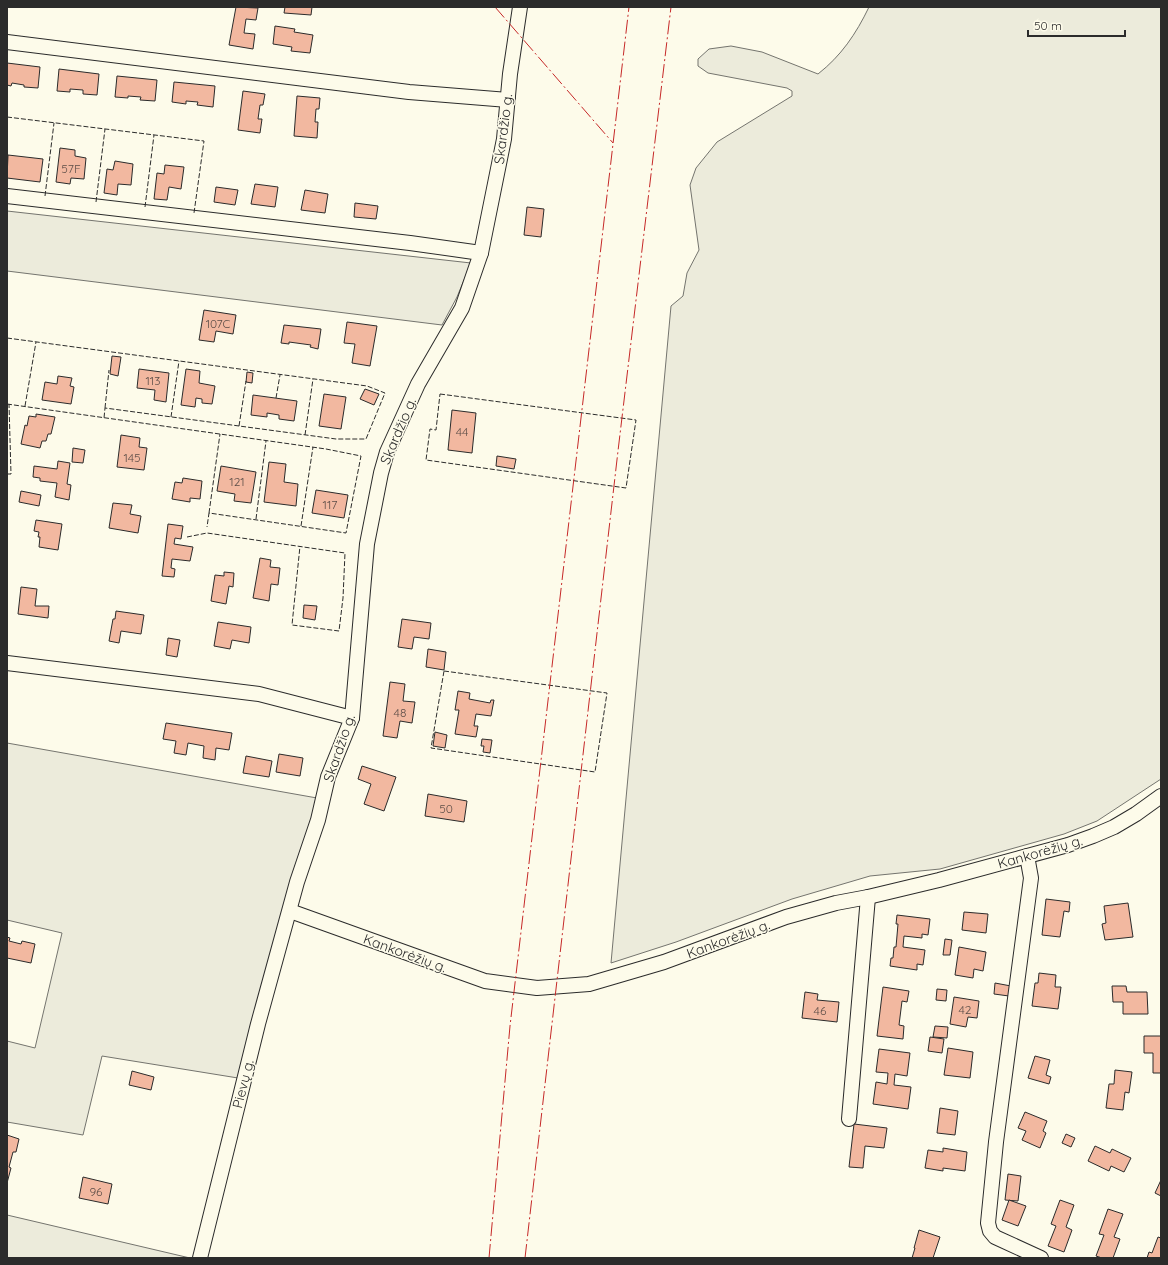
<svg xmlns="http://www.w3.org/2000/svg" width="1168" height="1265" viewBox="0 0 1168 1265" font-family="Quicksand,sans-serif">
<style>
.green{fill:#ecebdb;stroke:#74746e}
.building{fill:#f2b8a0;stroke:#2b2b2b}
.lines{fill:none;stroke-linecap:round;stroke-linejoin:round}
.minor-casing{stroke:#2b2b2b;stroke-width:16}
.minor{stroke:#fdfbea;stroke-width:14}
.fence{stroke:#2b2b2b;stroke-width:1;stroke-dasharray:5 2;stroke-linecap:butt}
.power{stroke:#c62828;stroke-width:1;stroke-dasharray:14 3 2 3;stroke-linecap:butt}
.labels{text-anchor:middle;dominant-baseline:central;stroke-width:3;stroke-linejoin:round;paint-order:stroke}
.number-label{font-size:12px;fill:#5d4e48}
.street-label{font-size:14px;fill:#2b2b2b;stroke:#fdfbea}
</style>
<rect width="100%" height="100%" fill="#fdfbea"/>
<g class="green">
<path d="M869 7H1161V779L1097 821 1064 834 940 869 870 876 792 899 676 942 611 963 671 306 683 296 687 273 699 250 690 185 696 168 717 142 792 96V91L787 88 708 73 698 66V59L709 49 731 46 762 52 818 74C841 56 856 34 869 7Z"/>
<polygon points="7,211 471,263 457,297 442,325 7,271"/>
<polygon points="7,743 317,798 238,1078 102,1056 83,1135 7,1122 7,1041 35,1048 62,933 7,920"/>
<polygon points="7,1215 190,1258 7,1258"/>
</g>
<g class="building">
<polygon points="236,7 258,8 256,20 246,19 244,33 255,34 253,49 229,45"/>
<polygon points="285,7 312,7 311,15 284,13"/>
<polygon points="275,26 295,29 294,32 313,35 310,53 291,51 292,47 273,44"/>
<polygon points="7,63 40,67 38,88 24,87 24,85 12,83 11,86 7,85"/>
<polygon points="59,69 99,74 97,95 83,94 83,90 70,89 70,92 57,91"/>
<polygon points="117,76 157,80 155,101 140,100 141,97 128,96 128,98 115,97"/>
<polygon points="174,82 215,86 213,107 197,105 198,102 186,101 186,104 172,102"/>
<polygon points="243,91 265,94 263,105 260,105 258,119 262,119 260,133 238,130"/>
<polygon points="297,96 320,98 319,109 316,109 315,122 318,122 317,138 294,136"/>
<polygon points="60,148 75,150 75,156 86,158 84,179 71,178 70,184 56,182"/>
<polygon points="8,155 43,159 40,182 7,178"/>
<polygon points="115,161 133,164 131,185 118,184 117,195 104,193 107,169 113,170"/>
<polygon points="165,165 184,167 181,189 169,187 167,200 154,199 157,173 164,174"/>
<polygon points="255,184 278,187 275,207 251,204"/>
<polygon points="216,187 238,190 235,205 214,202"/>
<polygon points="305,190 328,194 325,213 301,210"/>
<polygon points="355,203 378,206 376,219 354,217"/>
<polygon points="527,207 544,209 541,237 524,235"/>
<polygon points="204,310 236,315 233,334 216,331 214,342 199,340"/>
<polygon points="347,322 377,326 370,366 352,363 355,344 344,343"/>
<polygon points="284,325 321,329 318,349 310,347 311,345 289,342 289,344 281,343"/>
<polygon points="112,356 121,357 118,376 110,374"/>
<polygon points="139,369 169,373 166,402 154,400 155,390 137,388"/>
<polygon points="186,369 200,371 199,383 215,386 212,404 202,403 202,399 196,398 195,407 181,405"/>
<polygon points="247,372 253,373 252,383 246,382"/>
<polygon points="58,376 72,378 70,386 74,387 71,404 42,400 45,382 57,384"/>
<polygon points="365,389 379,394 374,405 360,399"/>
<polygon points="324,394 346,397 341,429 319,426"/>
<polygon points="253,395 297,401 294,421 279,419 279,415 267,413 267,417 251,415"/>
<polygon points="452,410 476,413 472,453 448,450"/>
<polygon points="36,414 55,417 51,434 48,434 46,441 42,441 40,448 21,444 25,425 27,426 29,416 36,417"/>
<polygon points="121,435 140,438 139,447 147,448 144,470 117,467"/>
<polygon points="73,448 85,450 83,463 72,462"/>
<polygon points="497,456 516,459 514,469 496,466"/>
<polygon points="58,461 70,463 67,484 71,485 69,500 55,497 57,483 40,481 40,478 33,477 34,466 57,469"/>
<polygon points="269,462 286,464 284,482 298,484 296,506 264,502"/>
<polygon points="221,466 256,472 251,503 234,501 235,494 217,491"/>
<polygon points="183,478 202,481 200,499 190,498 190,502 172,499 175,482 182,483"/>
<polygon points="316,490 348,495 344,518 312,513"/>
<polygon points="21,491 41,495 39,506 19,502"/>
<polygon points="113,503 132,505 130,514 141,516 138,533 109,528"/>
<polygon points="36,520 62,524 58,550 39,547 40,537 38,537 39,532 34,531"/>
<polygon points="168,524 183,526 181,539 175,538 174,544 193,547 190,561 172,559 171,568 175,569 174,577 162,576"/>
<polygon points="260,558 271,560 270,567 280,568 278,585 271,584 269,601 253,598"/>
<polygon points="224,572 234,573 233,587 229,586 226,604 211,601 215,575 224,576"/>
<polygon points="21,587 37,589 35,606 49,606 48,618 18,614"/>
<polygon points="304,605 317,606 315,620 303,618"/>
<polygon points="116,611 144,615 141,634 121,631 119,643 109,641 113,619 115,619"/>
<polygon points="402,619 431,623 429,639 414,637 412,649 398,647"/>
<polygon points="218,622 251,627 249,643 232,640 230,649 214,646"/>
<polygon points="168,638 180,640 177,657 166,655"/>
<polygon points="428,649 446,652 444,670 426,667"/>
<polygon points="390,682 405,684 403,701 415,702 412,723 400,721 397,738 383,736"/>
<polygon points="458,691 470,693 469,699 490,703 491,700 494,700 491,716 476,714 474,726 478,726 476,737 455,734 459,710 455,710"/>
<polygon points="166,723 232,733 229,750 216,748 215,760 203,758 204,746 188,743 186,755 174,753 176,741 163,739"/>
<polygon points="435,732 447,735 445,748 433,746"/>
<polygon points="482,739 492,740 490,753 483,752 484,746 481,746"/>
<polygon points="279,754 303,758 300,776 276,772"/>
<polygon points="246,756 272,761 269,777 243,773"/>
<polygon points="362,766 396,777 384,811 364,804 371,784 358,779"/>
<polygon points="428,794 467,801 464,822 425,816"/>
<polygon points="1046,899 1070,902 1069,912 1064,911 1060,937 1042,935"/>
<polygon points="1128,903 1133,937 1105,940 1102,924 1106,923 1104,906"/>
<polygon points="964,912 988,914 986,933 962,930"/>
<polygon points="897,915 930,919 928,935 922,934 922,938 904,936 903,947 925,950 923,965 917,964 917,970 890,966 891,958 893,958 894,947 896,947 898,924 896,924"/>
<polygon points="7,937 10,938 9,941 21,944 22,941 35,944 31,963 7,958"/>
<polygon points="945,939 952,940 950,955 943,955"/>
<polygon points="959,947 986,952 983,971 974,969 973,978 955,975"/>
<polygon points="1039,973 1056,975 1055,987 1061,987 1058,1009 1032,1006 1035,983 1038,983"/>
<polygon points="995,983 1011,986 1009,996 994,994"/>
<polygon points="1112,986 1126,986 1127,992 1147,992 1148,1014 1123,1014 1123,1002 1113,1002"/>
<polygon points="883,987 909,991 907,1002 902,1001 899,1025 904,1026 903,1039 877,1036"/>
<polygon points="937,989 947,990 946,1001 936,1000"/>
<polygon points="805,992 818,994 817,1000 839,1002 837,1022 802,1018"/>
<polygon points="954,997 979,1001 977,1018 968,1017 966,1027 950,1024"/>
<polygon points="935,1026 948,1027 947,1038 933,1037"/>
<polygon points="1144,1036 1161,1036 1161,1073 1153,1073 1153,1053 1144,1053"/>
<polygon points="930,1037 944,1039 942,1053 928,1051"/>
<polygon points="948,1048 973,1052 970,1078 944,1075"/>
<polygon points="879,1049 910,1053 907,1076 895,1074 894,1085 911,1087 908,1109 873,1104 876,1082 887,1084 888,1073 876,1072"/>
<polygon points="1035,1056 1050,1060 1046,1075 1051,1077 1049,1084 1028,1078"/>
<polygon points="1115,1070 1132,1072 1129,1093 1125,1092 1123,1110 1106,1108 1109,1084 1114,1084"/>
<polygon points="132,1071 154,1077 151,1090 129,1085"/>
<polygon points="940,1108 958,1111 955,1135 937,1133"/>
<polygon points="1025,1112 1047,1121 1043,1131 1046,1133 1040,1148 1022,1140 1026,1131 1018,1128"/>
<polygon points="854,1124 887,1128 884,1148 865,1146 863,1168 849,1167"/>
<polygon points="1066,1134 1075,1138 1071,1147 1062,1143"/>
<polygon points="7,1135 19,1139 16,1152 13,1152 9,1167 11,1168 7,1183"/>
<polygon points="1095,1146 1110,1153 1112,1149 1131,1158 1124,1172 1111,1166 1109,1171 1088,1161"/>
<polygon points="943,1148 967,1152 965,1171 943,1168 943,1171 925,1168 928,1150 943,1152"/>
<polygon points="1008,1174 1021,1176 1018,1201 1005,1200"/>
<polygon points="83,1177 112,1184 108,1204 79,1198"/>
<polygon points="1161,1180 1161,1196 1155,1193"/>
<polygon points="1009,1200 1026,1206 1018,1226 1002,1220"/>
<polygon points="1060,1200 1074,1205 1066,1227 1072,1230 1064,1252 1048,1246 1056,1226 1051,1224"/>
<polygon points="1108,1209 1123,1214 1114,1237 1120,1239 1113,1258 1102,1258 1096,1256 1104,1235 1099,1234"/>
<polygon points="919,1230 940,1237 933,1258 912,1258 915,1248 914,1248"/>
<polygon points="1158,1237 1161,1238 1161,1258 1147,1258 1149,1252 1152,1253"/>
</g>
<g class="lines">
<g class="minor-casing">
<g id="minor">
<polyline points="7,42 409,92 508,100"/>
<polyline points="7,196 410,243 481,253"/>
<polyline points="7,663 259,694 352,718"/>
<polyline points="1027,856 1031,878 996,1142 988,1223 990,1231 995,1237 1041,1258"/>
<polyline points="290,911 485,981 537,988 589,984 664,962 786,917 836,903 868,897 939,880 1068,845 1093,836 1114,827 1136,814 1161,796"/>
<polyline points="849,1119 868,897"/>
<polyline points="200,1258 258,1024 297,882 318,820 328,777 352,718 367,544 381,473 387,452 418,384 462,308 481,253 504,139 510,74 520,7"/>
</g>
</g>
<use href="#minor" class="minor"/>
<g class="fence">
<polyline points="7,117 204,141 194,213 193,213"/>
<polyline points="45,196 54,123"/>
<polyline points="96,202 105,129"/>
<polyline points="145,207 154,135"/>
<polyline points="7,338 367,386 385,393 366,439 336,439 105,408 104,418"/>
<polygon points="440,394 636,420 626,488 426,460 430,429 436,430"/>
<polyline points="276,398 280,375"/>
<polyline points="7,404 326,449 361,456 346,533 209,513 207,527"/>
<polyline points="25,406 36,342"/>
<polyline points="105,408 109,370"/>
<polyline points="171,417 179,361"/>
<polyline points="239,426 246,381"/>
<polyline points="305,435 313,379"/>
<polyline points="7,474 11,474 9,404"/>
<polyline points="209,513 220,434"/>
<polyline points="256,519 266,441"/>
<polyline points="301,526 313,447"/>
<polyline points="187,537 207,533 345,553 343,598 339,631 292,625 300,546"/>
<polygon points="444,671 607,693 595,772 431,748"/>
</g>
<g class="power">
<polyline points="495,7 613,143"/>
<polyline points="489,1258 510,1026 629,7"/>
<polyline points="525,1258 618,451 671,7"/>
</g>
</g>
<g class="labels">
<g class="number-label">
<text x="71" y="168">57F</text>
<text x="218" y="323">107C</text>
<text x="153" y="380">113</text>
<text x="462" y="431">44</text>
<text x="132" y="457">145</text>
<text x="237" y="481">121</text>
<text x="330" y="504">117</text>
<text x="400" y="712">48</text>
<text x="446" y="808">50</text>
<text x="965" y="1009">42</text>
<text x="820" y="1010">46</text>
<text x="96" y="1191">96</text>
</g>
<g class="street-label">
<text transform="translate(503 129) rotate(-83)">Skardžio g.</text>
<text transform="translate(398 431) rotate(-67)">Skardžio g.</text>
<text transform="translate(339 748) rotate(-71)">Skardžio g.</text>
<text transform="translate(1040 852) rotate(-16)">Kankorėžių g.</text>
<text transform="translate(728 939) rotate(-20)">Kankorėžių g.</text>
<text transform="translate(405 953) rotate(20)">Kankorėžių g.</text>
<text transform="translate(243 1084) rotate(-76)">Pievų g.</text>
</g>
</g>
<rect width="1168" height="1265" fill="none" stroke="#2b2b2b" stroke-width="16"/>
<path d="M1028 30v6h97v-6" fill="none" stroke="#2b2b2b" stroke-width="2"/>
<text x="1034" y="30" font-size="12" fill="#2b2b2b" stroke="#fdfbea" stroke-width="3" paint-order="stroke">50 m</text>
</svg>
